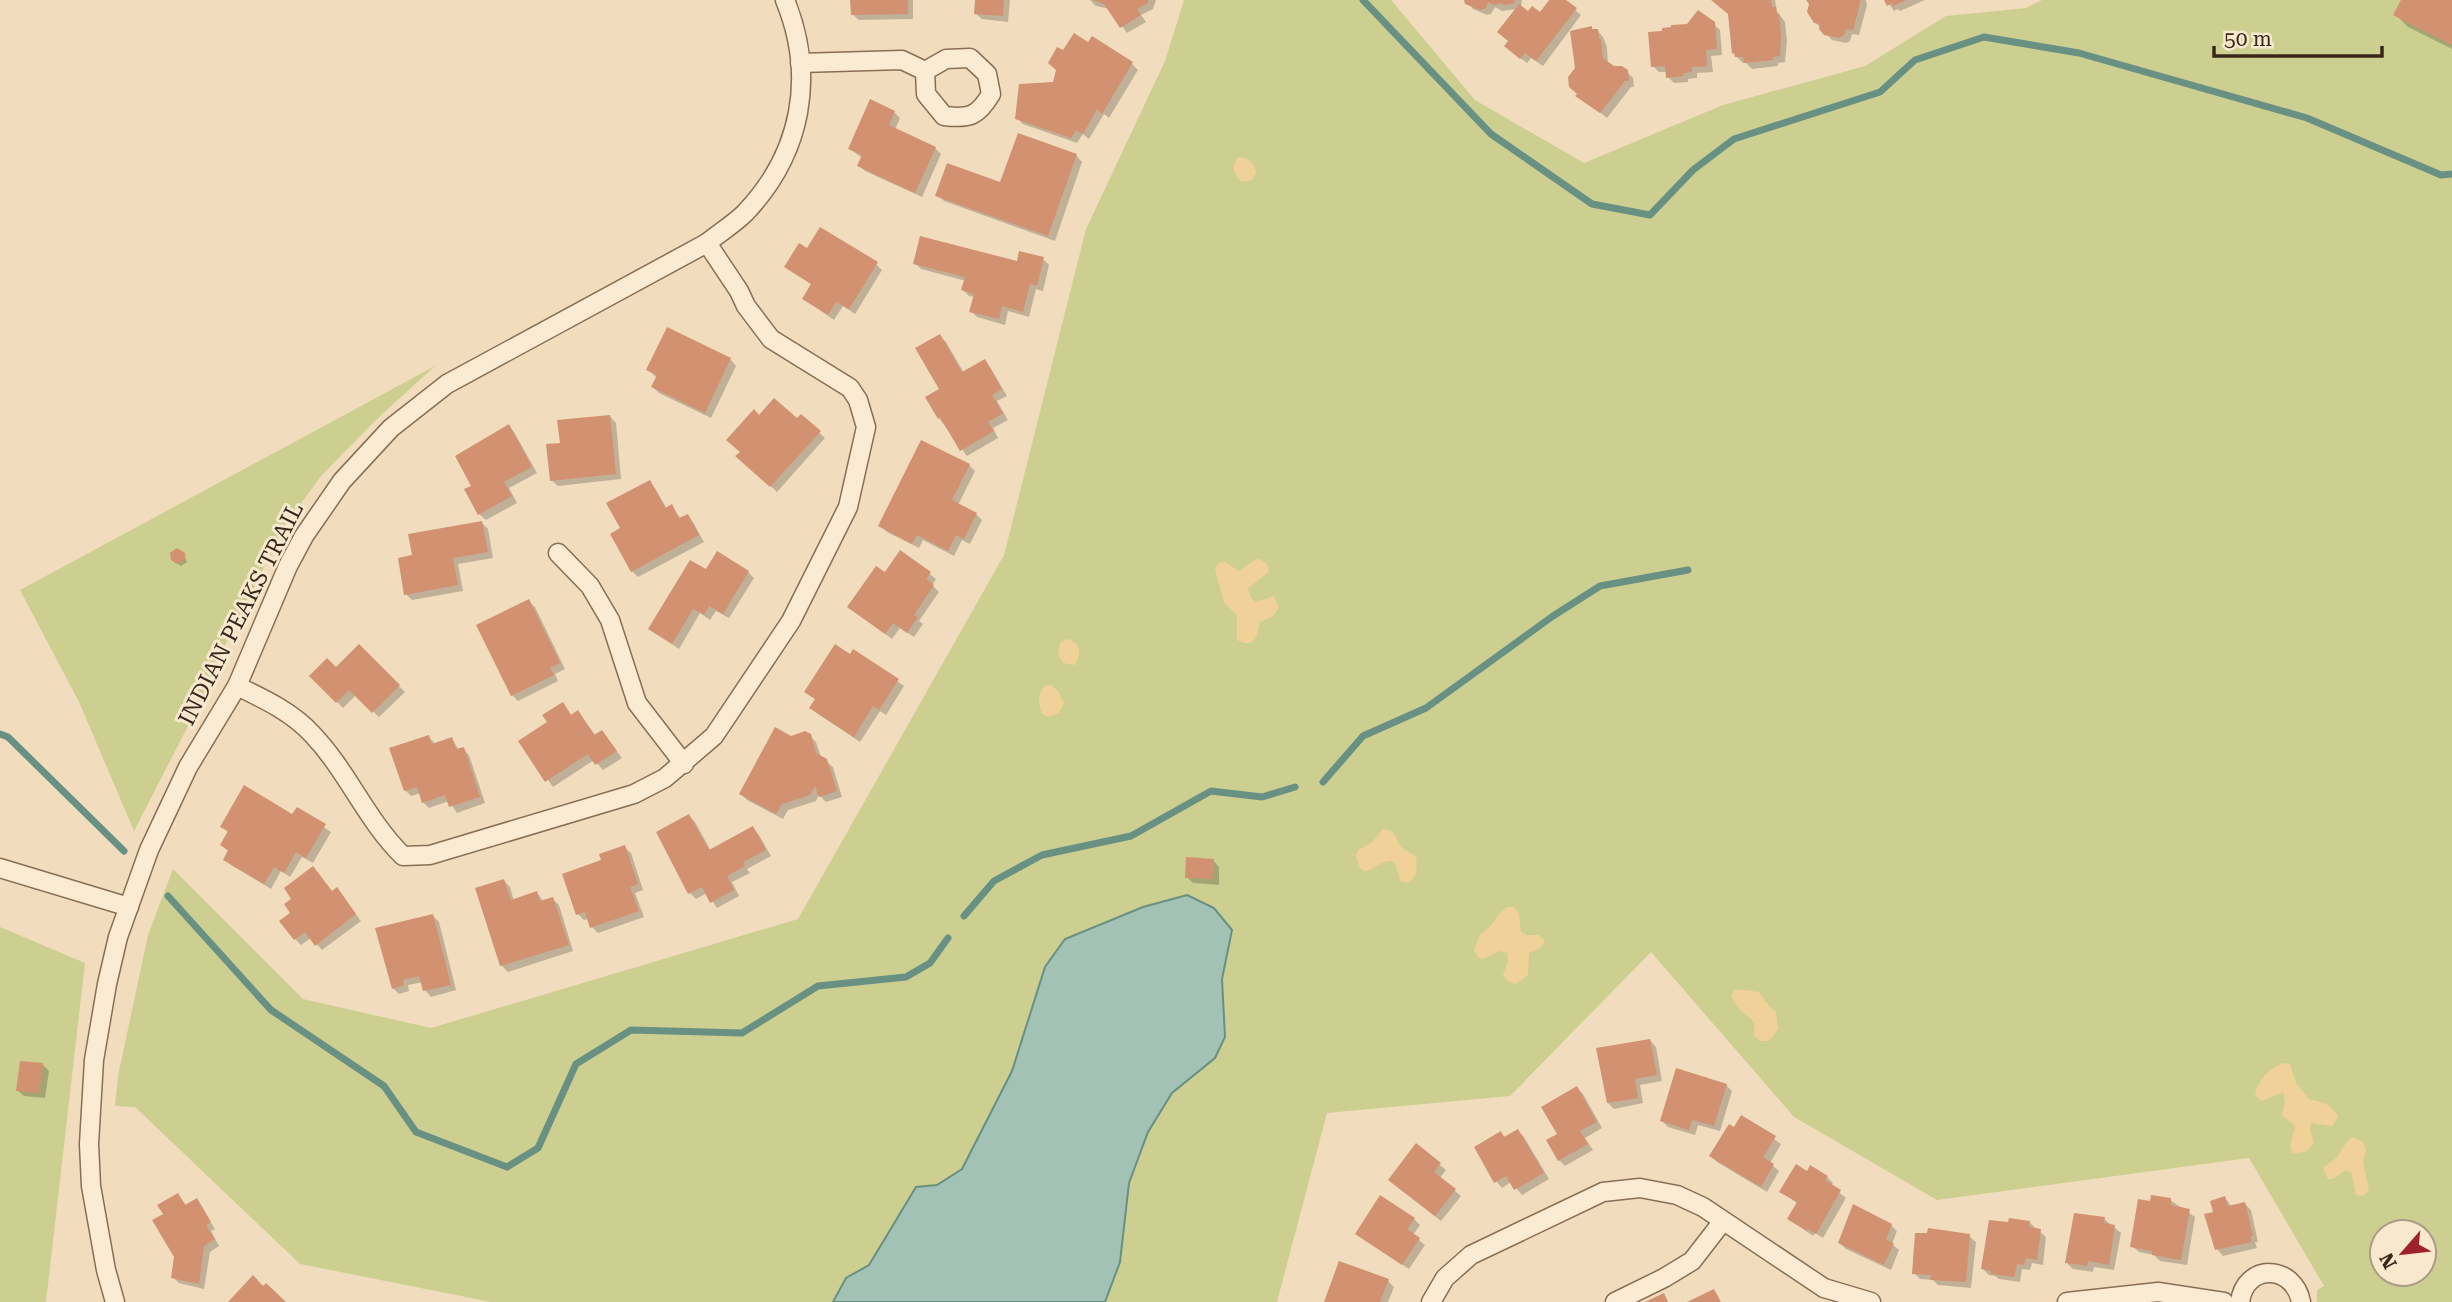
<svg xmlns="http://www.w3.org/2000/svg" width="2452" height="1302" viewBox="0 0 2452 1302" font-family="'Roboto Serif',serif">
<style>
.green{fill:#cdcf91;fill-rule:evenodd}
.sand{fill:#efd199}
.water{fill:#a2c2b6;stroke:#689083;stroke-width:2}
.shadow{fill:#0003}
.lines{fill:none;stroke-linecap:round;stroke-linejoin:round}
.stream{stroke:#689083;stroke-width:7}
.building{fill:#d29171}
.street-casing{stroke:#8a6d55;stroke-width:21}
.street{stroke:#fbebd2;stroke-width:18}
.labels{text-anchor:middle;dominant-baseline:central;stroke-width:6;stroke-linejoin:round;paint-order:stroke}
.street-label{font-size:23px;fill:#39271b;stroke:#f8e8ce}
</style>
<rect width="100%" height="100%" fill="#f1ddbe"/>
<g class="green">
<path d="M1184 0H1391L1475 100 1584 163 1723 105 1865 66 1946 16 2026 8 2042 0H2452V1302H2317V1290L2324 1286 2249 1158 1937 1200 1794 1117 1651 952 1510 1096 1327 1113 1277 1302H491L300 1264 135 1107 115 1106 118 1076 148 935 173 869 303 999 431 1028 798 919 1004 555 1086 229 1165 61ZM2382 1232H2424V1274H2382Z"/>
<polygon points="435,366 379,417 321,476 286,524 227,641 205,693 134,831 79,702 20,590"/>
<polygon points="0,927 85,963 46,1302 0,1302"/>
</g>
<g class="sand">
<path d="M1238 157C1248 157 1255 163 1256 173L1252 180 1241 182 1235 174 1233 166Z"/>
<path d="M1258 558 1267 564 1269 572 1248 588 1251 598 1256 602 1274 596 1279 607 1273 616 1260 622C1256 633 1259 644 1244 643L1237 640V615L1224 602 1215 569 1219 563 1225 562 1239 571Z"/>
<path d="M1066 639C1081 641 1082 654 1075 665L1063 663 1058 655 1060 643Z"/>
<path d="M1051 685 1058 691 1064 703 1059 713 1048 717 1042 714C1038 703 1037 695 1045 686Z"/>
<path d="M1383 829 1393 832 1401 847 1416 857C1417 868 1418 879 1407 883L1401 881 1395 864 1392 861C1374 860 1362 888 1356 855L1358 850 1371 843Z"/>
<path d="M1507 907H1514L1519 914 1521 932 1527 935H1539L1545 942 1540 948 1529 953 1528 975 1516 984 1508 981 1503 975 1508 961 1507 953 1500 951 1483 959 1479 958 1474 951 1480 934C1497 924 1493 917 1507 907Z"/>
<path d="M1735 989 1759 992 1769 1006 1776 1012 1778 1029 1769 1041H1761L1754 1036C1756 1021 1752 1019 1741 1011 1737 1007 1734 1001 1731 995Z"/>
<path d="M2283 1063 2290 1064 2296 1083 2310 1100C2322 1101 2333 1105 2338 1117L2332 1126 2311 1123 2310 1130 2314 1143 2307 1151 2294 1154C2286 1146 2294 1136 2295 1126L2282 1115 2285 1102 2283 1092 2261 1101 2255 1095C2258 1080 2269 1068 2283 1063Z"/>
<path d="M2354 1137 2363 1142 2366 1151 2363 1162 2369 1190C2365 1195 2362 1197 2356 1195L2351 1172 2344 1171 2333 1179H2328L2323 1168 2336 1158 2349 1139Z"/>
</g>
<polygon class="water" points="1187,895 1214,908 1232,930 1222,979 1225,1037 1215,1058 1172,1093 1148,1132 1129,1183 1120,1262 1105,1302 833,1302 846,1278 869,1265 916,1187 937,1185 962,1169 1012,1071 1045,967 1065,939 1143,907"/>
<g class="shadow">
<polygon points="852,0 913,0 913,19 859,20 852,14"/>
<polygon points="976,0 1010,0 1008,22 982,19 975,13"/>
<polygon points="1090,0 1156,0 1153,9 1141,15 1146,22 1127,33 1110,9 1096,6"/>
<polygon points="1466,0 1522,0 1521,7 1529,13 1540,15 1552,0 1563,0 1581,15 1543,66 1531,58 1527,63 1512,52 1509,41 1517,9 1502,11 1495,7 1491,14 1487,15 1473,9"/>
<polygon points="1714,0 1775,0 1777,11 1785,22 1787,41 1785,62 1778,63 1778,66 1752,69 1746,63 1743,63 1737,57 1730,14"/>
<polygon points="1808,0 1858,0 1857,5 1860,5 1861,0 1866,0 1867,5 1859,35 1852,34 1850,41 1846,43 1832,40 1815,22"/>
<polygon points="1886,0 1925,0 1900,11 1898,9 1894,11"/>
<polygon points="2403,0 2452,0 2452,49 2408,27 2395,14"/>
<polygon points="1713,24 1720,30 1722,55 1711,56 1713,72 1697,73 1697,78 1688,79 1688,82 1674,83 1668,77 1667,72 1659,72 1653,66"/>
<polygon points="1597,30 1603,37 1607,47 1608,64 1626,71 1633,78 1634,87 1631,87 1607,118 1578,96 1577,68 1593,31"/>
<polygon points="1063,52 1132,64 1138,70 1109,118 1104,114 1089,139 1083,134 1077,143 1023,124 1017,118 1054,84"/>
<polygon points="894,112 900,118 895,130 935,148 941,154 922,197 865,171 859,165 862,158 850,149"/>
<polygon points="1076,155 1082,162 1055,241 944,201 937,195 1001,184"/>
<polygon points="807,251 876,264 882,270 855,314 843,306 834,320 804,299 812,285 787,267"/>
<polygon points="1043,259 1049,265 1043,291 1036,289 1029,317 1008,311 1005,325 977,317 971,311 975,297 969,296 963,290 966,281 921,269 915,263 1018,263"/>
<polygon points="667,329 730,359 736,366 711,418 659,393 653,387 657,378 648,370"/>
<polygon points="940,336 946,342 964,373 984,361 990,367 1007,396 997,401 1008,420 993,428 998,438 967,456 939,418 941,390"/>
<polygon points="610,416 616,423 621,479 558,486 551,480"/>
<polygon points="801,416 825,438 777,492 744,462 760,417 797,421"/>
<polygon points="508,426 514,432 537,473 509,488 517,503 486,520 479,514 473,486"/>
<polygon points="922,442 969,465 975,471 958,505 976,514 982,520 970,544 962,540 954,556 923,540 919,548 887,532 881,526"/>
<polygon points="649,482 655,488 667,509 672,507 681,519 687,516 693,522 704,542 638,577 632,571 622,529"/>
<polygon points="482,523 488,529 493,558 458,564 463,591 412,600 406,594 414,557"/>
<polygon points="901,552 936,579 932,585 939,592 919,621 923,624 914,637 900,628 892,639 849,607 885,574"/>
<polygon points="184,554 187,562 181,566 175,562"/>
<polygon points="706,572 748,572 754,578 729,618 716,611 710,620 700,613 679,649 650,629"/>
<polygon points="528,601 535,607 565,669 555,674 558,681 518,701 512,695"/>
<polygon points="359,646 405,692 379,717 356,695 343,708 312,676 336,669"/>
<polygon points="854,651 904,686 886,715 880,711 860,742 818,714 812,708 816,700 806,692"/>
<polygon points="562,704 572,716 578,712 596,736 602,732 622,758 603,770 594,760 553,787 521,742 549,723"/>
<polygon points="810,736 816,742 821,757 833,767 842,797 826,802 819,795 816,801 788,810 783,819 747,800 741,794"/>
<polygon points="428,737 436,744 452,739 459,750 463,749 469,755 485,803 457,813 449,801 429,808 423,802 421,793 411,796 405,790"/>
<polygon points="297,809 331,832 313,863 302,857 290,877 281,871 271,889 231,865 225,859 229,852 222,845 229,833 222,827 293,816"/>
<polygon points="689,816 695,822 711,851 753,828 759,835 771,856 747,869 750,873 732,882 739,896 717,908 707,893 696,899 690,893"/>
<polygon points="624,847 631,853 643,890 635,893 644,917 598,933 592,927 589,919 584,920 578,914 603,861"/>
<polygon points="1213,860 1219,867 1219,885 1193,883 1187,877"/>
<polygon points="504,881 510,887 514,901 537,893 544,902 553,899 559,905 573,951 508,972 501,965"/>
<polygon points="333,893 342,896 361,921 322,950 311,938 301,945 295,939 294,899"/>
<polygon points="433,916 439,922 456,990 431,997 425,990 423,982 408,985 409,991 399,994 393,988"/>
<polygon points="1650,1040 1656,1047 1662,1081 1640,1085 1643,1103 1614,1109 1608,1103"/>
<polygon points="43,1065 49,1071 45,1098 24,1096 17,1090"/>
<polygon points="1726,1085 1732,1091 1720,1131 1698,1125 1695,1135 1668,1127 1662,1121"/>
<polygon points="1577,1088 1583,1094 1602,1128 1585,1138 1593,1150 1565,1166 1559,1160 1559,1135"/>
<polygon points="1742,1117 1781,1144 1770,1163 1779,1171 1767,1192 1717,1162 1711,1156"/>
<polygon points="1518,1131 1524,1137 1549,1179 1522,1195 1511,1182 1502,1188 1496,1181 1500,1133 1506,1138"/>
<polygon points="1416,1146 1446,1170 1440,1178 1461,1196 1441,1221 1396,1186"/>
<polygon points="1807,1174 1827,1177 1833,1183 1831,1186 1846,1198 1823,1238 1815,1233 1813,1236 1789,1219 1798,1204 1782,1192"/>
<polygon points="178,1195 187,1206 196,1200 215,1229 211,1231 219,1246 210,1252 204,1289 179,1283 173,1277 176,1256 165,1214"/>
<polygon points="2225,1198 2232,1207 2245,1204 2251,1210 2258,1242 2255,1242 2257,1248 2223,1256 2217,1249 2215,1213"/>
<polygon points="2170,1200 2195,1217 2187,1265 2160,1261 2154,1255 2139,1252 2132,1246 2152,1203"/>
<polygon points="1414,1219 1420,1225 1413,1235 1425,1245 1409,1269 1357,1234"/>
<polygon points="2104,1219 2121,1233 2114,1270 2094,1267 2093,1272 2073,1269 2067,1263"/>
<polygon points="2029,1222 2046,1237 2043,1265 2032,1263 2030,1270 2022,1269 2020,1282 1999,1279 1995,1276 1989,1275 1983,1269 2010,1224"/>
<polygon points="1891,1225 1897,1231 1892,1244 1899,1250 1891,1270 1846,1249 1840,1243"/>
<polygon points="1929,1229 1969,1236 1976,1242 1971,1288 1938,1285 1933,1280 1920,1279 1914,1273"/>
<polygon points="1388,1281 1394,1287 1388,1302 1326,1302"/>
</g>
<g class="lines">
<g class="stream">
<polyline points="1363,0 1491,134 1592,204 1650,215 1693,170 1734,139 1880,92 1915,60 1984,37 2079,53 2307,118 2441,175 2452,174"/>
<polyline points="0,734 8,737 124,851"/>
<polyline points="1323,782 1363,736 1426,708 1553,616 1600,586 1688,570"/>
<polyline points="168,896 271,1010 384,1086 416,1132 507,1167 538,1148 576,1064 631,1030 742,1033 818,986 906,977 930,963 948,938"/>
<polyline points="964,916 994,881 1042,855 1131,836 1211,791 1262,797 1295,787"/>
</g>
</g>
<g class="building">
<polygon points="850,0 908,0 908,14 851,15"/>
<polygon points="975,0 1004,0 1003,16 974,14"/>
<polygon points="1093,0 1148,0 1148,3 1137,9 1141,15 1120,28 1104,4"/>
<polygon points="1464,0 1515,0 1515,3 1504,5 1501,3 1494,5 1488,2 1486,8 1480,10 1465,4"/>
<polygon points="1549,0 1566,0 1577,8 1536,61 1525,53 1520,59 1504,46 1508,41 1497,32 1519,4 1528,11 1532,6 1540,12"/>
<polygon points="1711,0 1771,0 1772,7 1776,7 1777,15 1779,14 1781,34 1780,56 1773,57 1773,60 1744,63 1743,57 1735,57 1734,53 1732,54 1728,14"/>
<polygon points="1806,0 1861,0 1853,30 1846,29 1845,34 1839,38 1824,35 1819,29 1820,24 1814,23 1807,12 1809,4"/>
<polygon points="1884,0 1906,0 1893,6 1892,3 1887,6"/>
<polygon points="2401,0 2452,0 2452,45 2393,15"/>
<polygon points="1698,10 1715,22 1717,49 1706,50 1707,66 1692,67 1692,72 1683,73 1683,76 1666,78 1665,66 1651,67 1648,32 1662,31 1662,28 1671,27 1671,25 1687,24"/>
<polygon points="1592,26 1592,29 1598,29 1599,39 1601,39 1603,58 1614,66 1622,66 1628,70 1629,81 1625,81 1600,113 1575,96 1577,94 1569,87 1568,77 1575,68 1570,31"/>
<polygon points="1074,33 1088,42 1092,36 1133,62 1102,114 1097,109 1083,134 1076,130 1071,138 1015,119 1019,84 1053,82 1056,70 1048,63 1057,47 1063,50"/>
<polygon points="870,99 895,111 889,125 936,147 915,193 857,166 862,155 848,149"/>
<polygon points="1018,133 1077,154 1048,236 935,196 947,163 1000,182"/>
<polygon points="820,227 878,262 849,309 836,302 828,315 802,299 811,284 784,267 799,243 807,248"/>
<polygon points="920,236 1017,261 1019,251 1044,257 1037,286 1030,284 1023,312 1002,306 999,319 969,312 974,294 961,290 965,277 913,264"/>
<polygon points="667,327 731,358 705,413 651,387 657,375 646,370"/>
<polygon points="940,334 962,372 985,359 1002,389 992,395 1003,413 988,422 994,431 960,451 940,417 938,419 925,397 939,389 915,348"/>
<polygon points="774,398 797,418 801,414 821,431 770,487 735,456 740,452 726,440 754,409 759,415"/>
<polygon points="610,415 616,474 550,481 546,444 560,443 557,420"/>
<polygon points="509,424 532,467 504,482 512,496 478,515 464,489 471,486 455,456"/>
<polygon points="921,440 970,464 952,500 977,513 964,539 956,535 948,551 917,535 912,544 878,526"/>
<polygon points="650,480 665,508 672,504 679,518 688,514 699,535 631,572 610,534 620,528 606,503"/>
<polygon points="482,521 488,552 453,558 458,585 404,595 398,558 412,555 408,534"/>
<polygon points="177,548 185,553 185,559 177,564 171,560 170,553"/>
<polygon points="900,550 931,572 926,579 934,585 914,615 918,617 907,633 893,623 885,634 847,607 876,566 885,572"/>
<polygon points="717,551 749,571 723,614 709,606 704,615 693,609 672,644 648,629 690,560 706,569"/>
<polygon points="529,599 560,663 550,668 554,675 511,696 476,625"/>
<polygon points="359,644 400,685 372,713 349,690 336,703 309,676 327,658 336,667"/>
<polygon points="835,644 850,654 853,649 899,679 879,710 873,706 854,737 809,708 815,699 804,692"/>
<polygon points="563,702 571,715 578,710 594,735 602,730 617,751 595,765 588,754 545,782 518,741 547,722 542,715"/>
<polygon points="775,727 791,736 805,731 811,734 816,753 827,759 837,791 819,797 815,786 810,795 782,804 776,814 739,794"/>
<polygon points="429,735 432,744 452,737 456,749 464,747 480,797 449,807 445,795 422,803 417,787 404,791 389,748"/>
<polygon points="244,785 292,814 297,807 326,824 306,858 296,852 284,873 274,867 264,884 223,860 228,850 220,845 228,831 220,827"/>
<polygon points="689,814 709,850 753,826 766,850 743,862 745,866 727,876 734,890 710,903 702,887 688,894 656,832"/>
<polygon points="625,845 638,884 630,887 639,911 590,928 585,912 576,915 562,874 601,860 599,854"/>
<polygon points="1186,857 1214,859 1214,879 1185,878"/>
<polygon points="313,866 332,891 337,887 356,914 315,946 305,932 294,940 279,921 290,913 284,904 291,899 284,888"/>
<polygon points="504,879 511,900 537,891 540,901 553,897 569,945 500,966 475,888"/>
<polygon points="433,914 451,985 423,991 419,976 403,980 404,985 392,989 375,928"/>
<polygon points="1650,1039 1657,1075 1635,1079 1638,1098 1607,1103 1596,1048"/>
<polygon points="20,1061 43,1063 39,1093 16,1091"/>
<polygon points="1676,1068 1727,1084 1714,1126 1692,1120 1689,1130 1660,1121"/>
<polygon points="1577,1086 1597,1122 1580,1131 1588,1144 1558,1161 1546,1140 1557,1134 1541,1107"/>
<polygon points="1741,1115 1776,1136 1763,1157 1774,1164 1761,1187 1709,1156 1729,1124 1734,1127"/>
<polygon points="1518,1129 1544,1173 1514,1190 1506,1176 1494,1183 1474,1147 1501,1131 1504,1137"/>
<polygon points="1416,1143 1441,1163 1434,1172 1456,1189 1435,1216 1388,1180"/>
<polygon points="1796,1164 1807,1171 1810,1165 1828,1176 1825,1180 1841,1190 1816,1234 1808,1229 1807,1231 1787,1219 1797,1202 1779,1192"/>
<polygon points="178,1193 185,1205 197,1198 211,1222 206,1225 215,1239 204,1246 199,1284 171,1278 174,1257 152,1220 163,1214 157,1205"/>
<polygon points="1380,1195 1415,1218 1407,1229 1420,1238 1402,1265 1355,1234"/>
<polygon points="2151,1195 2171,1198 2171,1205 2190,1209 2181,1260 2152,1255 2152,1251 2130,1247 2138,1199 2150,1201"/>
<polygon points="2225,1196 2228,1206 2245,1202 2253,1236 2250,1236 2252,1242 2215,1250 2204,1214 2213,1212 2210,1201"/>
<polygon points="1853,1204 1892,1224 1886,1240 1894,1243 1884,1265 1838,1243"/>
<polygon points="2074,1213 2105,1217 2104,1223 2115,1225 2109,1265 2088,1261 2087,1266 2065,1263"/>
<polygon points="2009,1218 2030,1221 2029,1227 2041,1229 2037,1260 2026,1258 2024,1265 2017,1264 2014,1277 1991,1274 1991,1271 1981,1269 1989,1220 2008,1222"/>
<polygon points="1928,1228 1970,1234 1966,1282 1930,1280 1931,1275 1912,1274 1915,1233 1927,1233"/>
<polygon points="1339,1261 1389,1279 1380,1302 1324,1302"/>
<polygon points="253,1275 263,1286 266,1283 286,1302 228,1302"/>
<polygon points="1714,1289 1721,1302 1687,1302"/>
<polygon points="1664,1293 1668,1302 1645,1302"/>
</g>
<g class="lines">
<g class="street-casing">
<g id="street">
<path d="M800 63 902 60 925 71 926 94 944 116C970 119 978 116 991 94L987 74 970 58 946 59 925 71"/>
<polyline points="558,553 590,586 610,620 637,703 684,764"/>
<path d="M237 686C264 699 292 712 313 735 348 772 367 821 403 856L430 855 634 794 665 778 714 736 791 621 848 507 866 427 858 400 850 388 771 339 746 306 739 291 707 243"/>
<polyline points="0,868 129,907"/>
<path d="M115 1302 106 1270 91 1186 89 1144 94 1060 107 984 118 937 149 850 188 767 237 686 288 566 304 536 342 481 391 428 447 384 707 243C719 233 734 224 745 213 802 153 816 76 785 0"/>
<polyline points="1431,1302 1445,1278 1471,1255 1603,1192 1640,1188 1677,1195 1703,1207 1824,1288 1871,1302"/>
<polyline points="1615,1302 1664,1278 1692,1261 1723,1221"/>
<polyline points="2067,1302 2158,1292 2224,1302"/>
<path d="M2240 1302C2245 1263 2294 1264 2301 1302"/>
</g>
</g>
<use href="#street" class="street"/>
</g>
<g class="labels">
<g class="street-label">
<text transform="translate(241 614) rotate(-63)">INDIAN PEAKS TRAIL</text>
</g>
</g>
<g transform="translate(2403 1253) rotate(242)"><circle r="33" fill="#f8e8ce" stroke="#ac9b86" stroke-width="2"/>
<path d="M0-5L12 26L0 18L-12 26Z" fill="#9e212d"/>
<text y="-10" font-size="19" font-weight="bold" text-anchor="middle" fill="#39271b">N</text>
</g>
<path d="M2214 46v10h168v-10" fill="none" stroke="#39271b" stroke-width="3.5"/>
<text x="2224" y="46" font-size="21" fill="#39271b" stroke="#f8e8ce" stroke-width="5" paint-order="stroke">50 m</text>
</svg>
